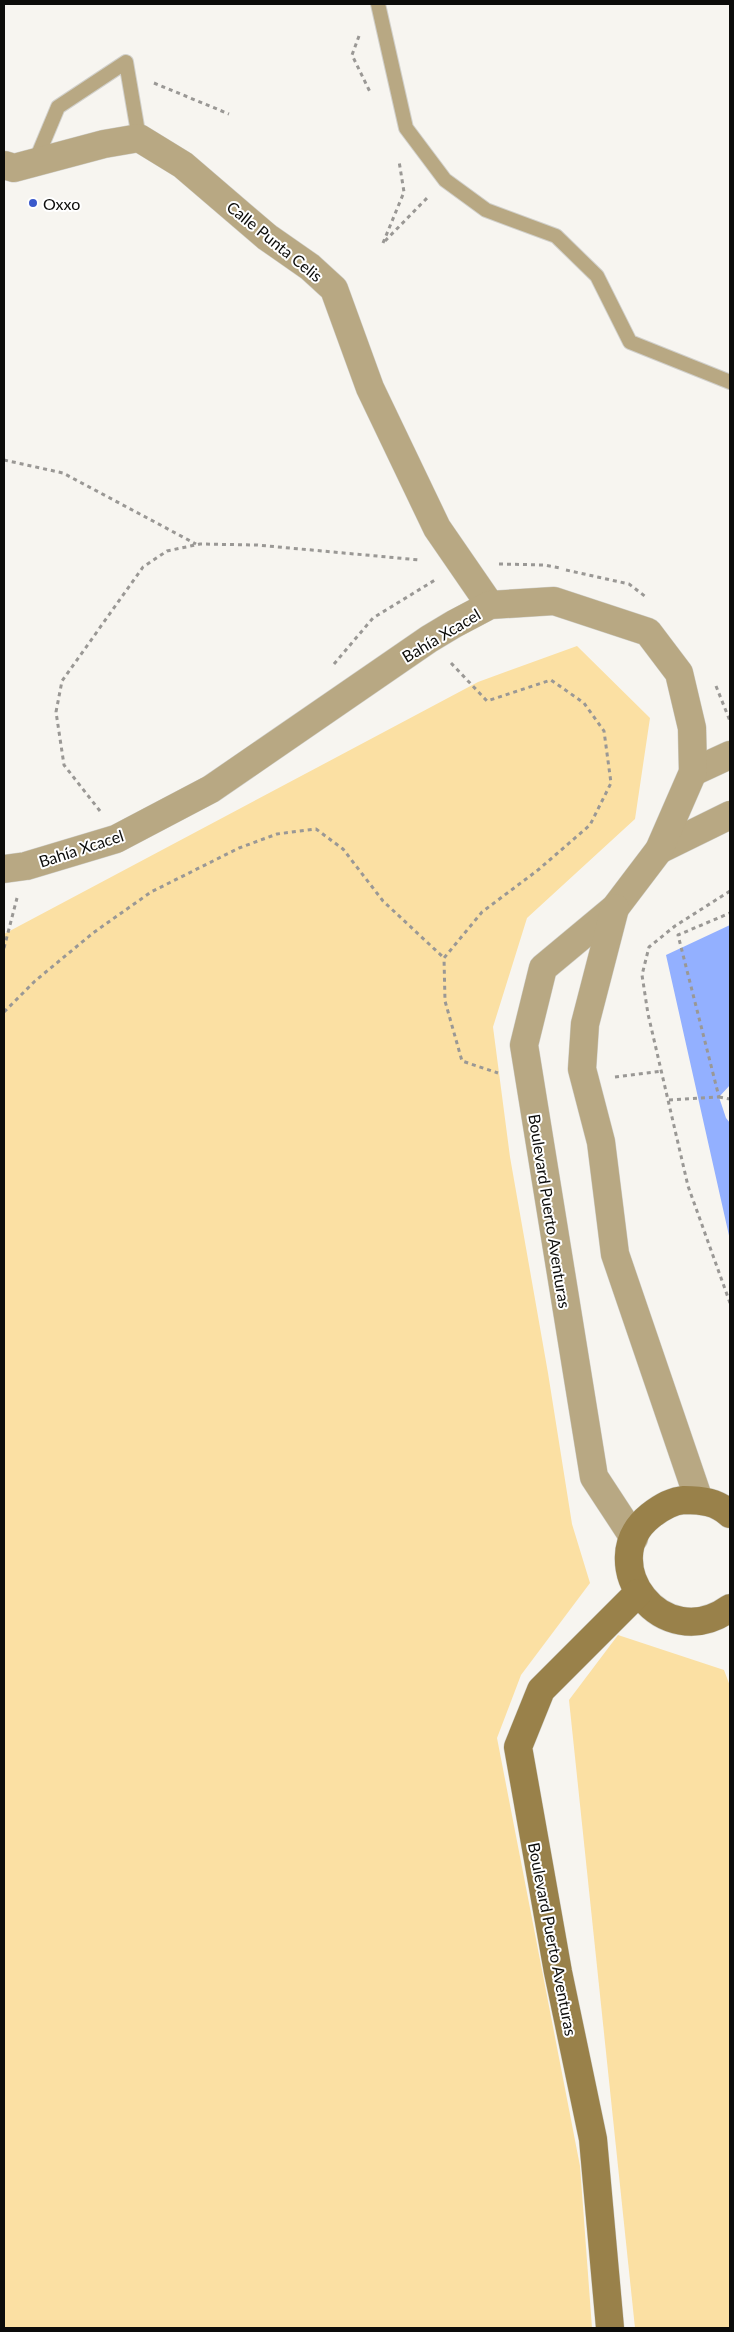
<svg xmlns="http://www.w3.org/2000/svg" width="734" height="2332" viewBox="0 0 734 2332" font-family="Lato,sans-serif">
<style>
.green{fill:#fbe0a3}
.water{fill:#93b0ff}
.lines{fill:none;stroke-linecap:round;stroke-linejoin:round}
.lane-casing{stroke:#d1d0cb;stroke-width:16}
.street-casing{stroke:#d1d0cb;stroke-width:29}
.secondary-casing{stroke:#d1d0cb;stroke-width:29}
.path{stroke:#9a9895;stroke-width:3;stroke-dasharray:4 4;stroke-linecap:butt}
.lane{stroke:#b8a883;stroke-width:14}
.street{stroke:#b8a883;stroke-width:28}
.secondary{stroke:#99814a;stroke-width:28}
.poi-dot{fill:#3a59cb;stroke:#fff;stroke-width:2}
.labels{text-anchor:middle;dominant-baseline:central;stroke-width:4;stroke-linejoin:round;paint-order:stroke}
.poi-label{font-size:16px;fill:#0c0c0a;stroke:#fff;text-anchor:start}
.street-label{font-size:16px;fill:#0c0c0a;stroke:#fff}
</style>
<rect width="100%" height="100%" fill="#f7f5f0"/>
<g class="green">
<polygon points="577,646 650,718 635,819 527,918 493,1027 510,1157 548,1373 572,1524 590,1583 521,1675 497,1738 580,2166 592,2328 4,2328 4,934 478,682"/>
<polygon points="618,1635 724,1670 730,1686 730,2328 635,2328 569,1700"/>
</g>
<polygon class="water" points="730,925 730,1085 719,1097 726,1118 730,1123 730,1240 666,955"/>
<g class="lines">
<g class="lane-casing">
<g id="lane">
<polyline points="378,4 406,128 445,180 486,210 556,236 597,276 630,342 730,382"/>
<polyline points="35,162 58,107 126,62 139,138"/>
</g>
</g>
<g class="street-casing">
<g id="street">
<polyline points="4,165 14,168 104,144 139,138 183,165 267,237 310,267 334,289 370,388 437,528 490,605"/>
<polyline points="693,772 730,755"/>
<polyline points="659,850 730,815"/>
<polyline points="4,869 26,866 116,839 211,789 429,639 454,624 490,605 554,601 648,632 679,673 692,728 693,772 659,850 615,908 543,968 524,1045 594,1477 634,1538"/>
<polyline points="615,908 585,1024 582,1069 601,1142 615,1254 699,1500"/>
</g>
</g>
<g class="secondary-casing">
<g id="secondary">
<path d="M730 1514C717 1502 702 1500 684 1500 671 1501 660 1508 650 1516 593 1562 662 1657 730 1608"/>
<polyline points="610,2328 593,2139 558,1972 518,1747 541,1690 638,1593"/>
</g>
</g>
<g class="path">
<polyline points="359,36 352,55 371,94"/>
<polyline points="154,83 229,114"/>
<polyline points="385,241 428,197"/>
<polyline points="383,243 404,192 399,161"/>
<polyline points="4,460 63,473 196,544"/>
<polyline points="499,564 544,565 560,568"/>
<polyline points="566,570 629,584 646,597"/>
<polyline points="451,663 487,701 551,680 584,703 604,731 611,783 590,825 538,870 482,912 444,958 445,1001 462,1061 498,1073"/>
<polyline points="334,664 373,618 435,580"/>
<polyline points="716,686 730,721"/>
<polyline points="100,811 64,765 56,712 62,681 143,567 167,551 200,544 257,545 420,560"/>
<polyline points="730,891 675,926 649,947 642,975 648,1014 688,1186 730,1303"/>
<polyline points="4,948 17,898"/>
<polyline points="4,1012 35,981 93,933 151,892 239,848 277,834 316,829 343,849 383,901 444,958"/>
<polyline points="615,1077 662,1071"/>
<polyline points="719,1097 730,1099"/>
<polyline points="669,1100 719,1097 678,935 730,913"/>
</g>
<use href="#lane" class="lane"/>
<use href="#street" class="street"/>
<use href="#secondary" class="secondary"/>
</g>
<circle class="poi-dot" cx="33" cy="203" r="5"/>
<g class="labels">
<g class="poi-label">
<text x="43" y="203">Oxxo</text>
</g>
<g class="street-label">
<text transform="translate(275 241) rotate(39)">Calle Punta Celis</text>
<text transform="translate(441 635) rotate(-31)">Bahía Xcacel</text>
<text transform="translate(81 848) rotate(-18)">Bahía Xcacel</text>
<text transform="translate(550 1211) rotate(81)">Boulevard Puerto Aventuras</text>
<text transform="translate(553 1939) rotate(79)">Boulevard Puerto Aventuras</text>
</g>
</g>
<rect width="734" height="2332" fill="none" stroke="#0c0c0a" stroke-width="10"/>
</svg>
